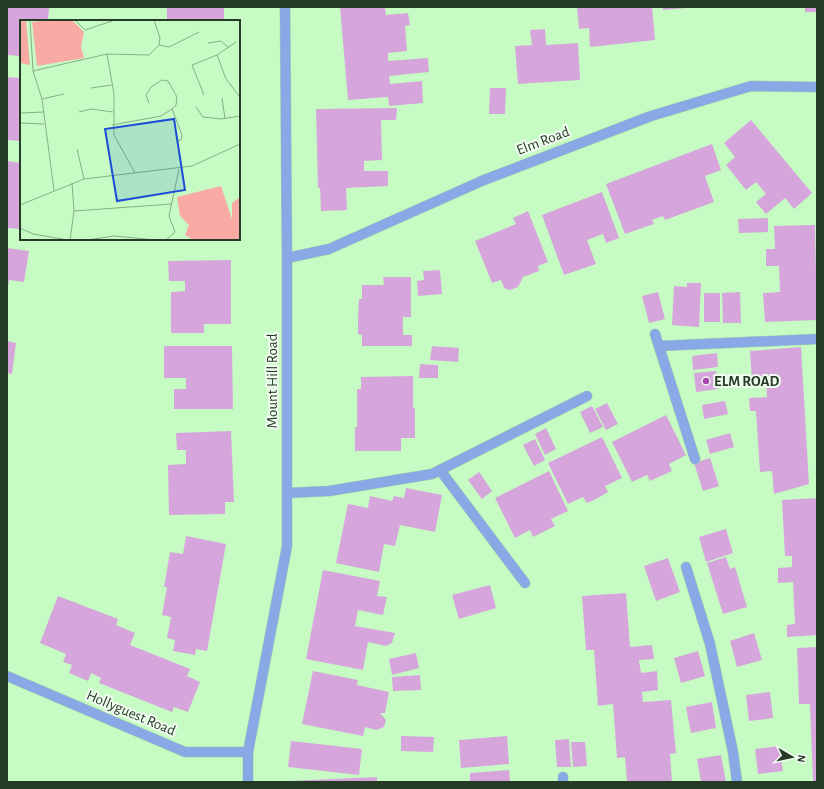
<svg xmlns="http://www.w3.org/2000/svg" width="824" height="789" viewBox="0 0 824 789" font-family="'Alegreya Sans',sans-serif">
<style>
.building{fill:#d6a5db}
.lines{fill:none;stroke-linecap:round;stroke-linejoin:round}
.service-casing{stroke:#a9d9a7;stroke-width:11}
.minor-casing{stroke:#a9d9a7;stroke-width:11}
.tertiary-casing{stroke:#a9d9a7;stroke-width:11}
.service{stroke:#89a8e6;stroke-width:10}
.minor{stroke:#89a8e6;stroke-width:10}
.tertiary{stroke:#89a8e6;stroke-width:10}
.poi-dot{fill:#a748b1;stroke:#f1fcf1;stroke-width:1.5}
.labels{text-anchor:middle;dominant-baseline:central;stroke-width:4;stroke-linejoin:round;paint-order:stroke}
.street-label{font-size:15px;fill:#263b25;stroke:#f1fcf1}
.poi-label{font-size:15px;font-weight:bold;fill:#263b25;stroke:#f1fcf1;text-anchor:start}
.inset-road{fill:none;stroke:#86af84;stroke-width:1}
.view{fill:#1d4ed8;fill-opacity:0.15;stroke:#1d4ed8;stroke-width:2}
.inset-edge{fill:none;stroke:#263b25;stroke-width:2}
</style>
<rect width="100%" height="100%" fill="#c6fcc4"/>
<g class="building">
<polygon points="7,7 49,7 48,21 21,21 21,56 7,55"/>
<rect x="167" y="7" width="57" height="14"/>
<polygon points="340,7 385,7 386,15 408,13 410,25 405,26 407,51 388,53 388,61 428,58 429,72 389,76 390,84 422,81 423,103 389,106 388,97 348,100"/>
<polygon points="577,7 652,7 655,40 590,47 589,28 579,29"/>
<polygon points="663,7 686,7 686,8 663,10"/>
<rect x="805" y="7" width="12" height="5"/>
<polygon points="545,29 546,45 578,43 580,80 518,84 515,46 532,45 530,30"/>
<polygon points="7,77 21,78 21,141 7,140"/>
<polygon points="490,88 506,88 505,114 489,114"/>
<polygon points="397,108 396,120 381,120 382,160 364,161 364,171 388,171 388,186 346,188 347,210 321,211 320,188 318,188 316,109"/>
<polygon points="751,120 812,193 794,209 785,198 766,214 756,202 766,194 756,182 746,190 726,165 735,157 724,143"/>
<polygon points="712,144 721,170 705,176 714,202 665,220 663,216 652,220 654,224 625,234 606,184"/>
<polygon points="7,161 21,163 21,229 7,228"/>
<polygon points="602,192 619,238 606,243 603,234 587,240 596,264 564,275 542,215"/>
<polygon points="528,211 548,262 538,266 539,271 523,277 518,287 510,290 504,288 501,280 492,283 475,241 516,224 513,218"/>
<polygon points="768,218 768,232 739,233 738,219"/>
<polygon points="815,225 817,320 765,322 763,293 780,292 779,266 766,266 766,249 775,249 774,226"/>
<polygon points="7,248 29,251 24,282 9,280 8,287"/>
<polygon points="231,260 231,324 204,324 204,333 171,333 171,292 185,291 185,281 169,281 168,261"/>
<polygon points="440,270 442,294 418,296 417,281 424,280 423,271"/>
<polygon points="383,277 411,277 411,317 403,317 403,335 412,335 412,346 362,346 362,335 358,334 358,317 359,299 362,299 362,285 384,285"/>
<polygon points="687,283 701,283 699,327 672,325 674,286 687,287"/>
<polygon points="658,292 665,319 649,323 642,296"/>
<polygon points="740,292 741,323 723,323 722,293"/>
<rect x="704" y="293" width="16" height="29"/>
<polygon points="7,341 16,343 12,374 7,373"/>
<polygon points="164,346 232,346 233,409 174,409 174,389 186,389 186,378 164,378"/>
<polygon points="432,346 459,348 458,362 430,360"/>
<polygon points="801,347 809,484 774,494 772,471 760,472 756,411 750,411 749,398 767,397 766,380 752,381 750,351"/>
<polygon points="717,353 718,367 693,370 692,356"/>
<polygon points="420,364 438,365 438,378 419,378"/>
<polygon points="716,371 718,389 696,392 694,373"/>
<polygon points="413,376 413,408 415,408 415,438 401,438 401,451 355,451 355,427 357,427 357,389 361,389 361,377"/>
<polygon points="725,401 728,414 704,419 702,405"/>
<polygon points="607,403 618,424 606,430 595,409"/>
<polygon points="592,406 603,427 590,433 580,412"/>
<polygon points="666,415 686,455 669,464 672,471 650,481 647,475 632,482 612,442"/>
<polygon points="546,428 556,449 545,455 535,434"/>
<polygon points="231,431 234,502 225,502 225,514 169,515 168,465 186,464 186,450 177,450 176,433"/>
<polygon points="730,433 734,447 710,454 706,440"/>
<polygon points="602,437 622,478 605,486 608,492 598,498 587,503 583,497 568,504 548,463"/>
<polygon points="535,439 545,460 534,466 523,445"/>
<polygon points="710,458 719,486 703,491 694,463"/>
<polygon points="549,471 568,511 551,519 555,526 533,537 530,530 515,538 495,498"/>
<polygon points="479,472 492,491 482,499 468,480"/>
<polygon points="406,488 442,495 435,532 400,525 395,546 384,544 379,572 336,563 348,504 368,508 370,496 392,501 394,496 404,498"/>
<polygon points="817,498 817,635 787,637 787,625 795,624 793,582 778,583 778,568 792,567 792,556 785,556 782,500"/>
<polygon points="726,529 733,553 706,562 699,537"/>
<polygon points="186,536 226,544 207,651 196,649 195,655 173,651 175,640 167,638 171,617 162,615 167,587 164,587 170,552 183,554"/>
<polygon points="726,557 730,569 735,567 747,607 723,614 707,563"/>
<polygon points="668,558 680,592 656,601 644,566"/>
<polygon points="323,570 380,581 377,596 387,597 383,615 358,610 355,626 395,633 392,643 386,646 368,642 363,670 306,659"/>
<polygon points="490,585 496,608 459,619 452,595"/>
<polygon points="626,593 630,647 652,645 654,659 639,660 641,673 657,671 658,690 642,692 643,702 671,700 676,753 670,754 672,782 627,782 625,757 617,758 613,704 598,706 594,650 586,650 582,596"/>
<polygon points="58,596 118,619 116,625 135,633 130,645 190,669 187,676 200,682 188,712 174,707 172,712 99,683 101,678 91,673 88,681 69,673 72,665 63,662 66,654 40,643"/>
<polygon points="754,633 762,660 737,667 730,641"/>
<polygon points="817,647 817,782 813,782 810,704 799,704 797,648"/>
<polygon points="698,651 705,676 681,683 674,658"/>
<polygon points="416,653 419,668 392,675 389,659"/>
<polygon points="313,671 358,680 357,685 389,692 385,713 380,713 386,720 384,727 376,730 365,727 363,736 302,724"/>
<polygon points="420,675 421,690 393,691 392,677"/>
<polygon points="770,692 773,718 749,721 746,695"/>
<polygon points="712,702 716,728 691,733 686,707"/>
<polygon points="401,736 434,737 433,752 401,751"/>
<polygon points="507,736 509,764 461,768 459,740"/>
<polygon points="569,739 571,767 557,767 555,740"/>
<polygon points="291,741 362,749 359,775 288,767"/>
<polygon points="571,742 585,742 587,766 573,767"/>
<polygon points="779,746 783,771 758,774 755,749"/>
<polygon points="721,755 726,782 701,782 697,759"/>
<polygon points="509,770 510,782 470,782 470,773"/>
<polygon points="377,777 377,782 288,782 288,781"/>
</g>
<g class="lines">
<g class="service-casing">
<g id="service">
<polyline points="655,334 695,459"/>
<polyline points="659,346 817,339"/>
<polyline points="440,470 525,583"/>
<polyline points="287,493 329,491 432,474 587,396"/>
<polyline points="686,567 710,644 733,752 737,782"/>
</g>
</g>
<g class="minor-casing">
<g id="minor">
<polyline points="287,258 329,249 484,180 651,116 751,86 817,87"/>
<polyline points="7,676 185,752 248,752"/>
<polyline points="563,777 563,782"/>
</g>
</g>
<g class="tertiary-casing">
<polyline id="tertiary" points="248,782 248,752 287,546 287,258 285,7"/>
</g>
<use href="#service" class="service"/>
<use href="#minor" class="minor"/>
<use href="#tertiary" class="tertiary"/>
</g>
<circle class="poi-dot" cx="706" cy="381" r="4"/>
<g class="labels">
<g class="street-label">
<text transform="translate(543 141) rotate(-21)">Elm Road</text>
<text transform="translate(272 381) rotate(-90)">Mount Hill Road</text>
<text transform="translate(131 713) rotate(23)">Hollyguest Road</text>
</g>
<g class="poi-label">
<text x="714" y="381">ELM ROAD</text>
</g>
</g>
<g transform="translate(20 20)">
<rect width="220" height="220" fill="#c6fcc4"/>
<path d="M0 0H6L10 45 0 43ZM27 0H52L64 12 61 27 64 38 17 46 12 2ZM201 166 212 199V183L220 177V220H173L165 215 169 205 160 196 157 177Z" fill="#faaaa5"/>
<path class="inset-road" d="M10 0 13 51 22 79 34 170M55 0 65 10 95 0M134 0 140 18 139 25M188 23 201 21 209 28M87 34 94 74V115L115 153M197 35 206 59 220 77M13 51 87 34 129 35 139 25 149 27 179 12M71 68 92 65M184 75 172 45 197 35 216 22M202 78 205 99M22 79 44 74M176 87 183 97 201 99 220 96M152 89 162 115 161 120 156 121M59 92 71 89 93 92M1 93 23 92M0 103 24 104M92 105 141 96 152 89 156 85 157 77 148 61 142 60 131 67 126 75 129 83M57 129 64 159M0 185 64 159 172 146 220 124M54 191 152 184M0 208 13 214 48 220M50 220 54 191 52 163M67 220 94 216 136 220M146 220 155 212 149 196 159 149"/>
<path class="view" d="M154 99 165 170 97 181 85 109Z"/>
<rect width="220" height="220" class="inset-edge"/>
</g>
<rect width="824" height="789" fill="none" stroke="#263b25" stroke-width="16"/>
<g transform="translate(792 757) rotate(99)" stroke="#f1fcf1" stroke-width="3" paint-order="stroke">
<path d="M0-3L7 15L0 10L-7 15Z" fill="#263b25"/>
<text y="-6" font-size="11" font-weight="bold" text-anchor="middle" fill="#263b25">N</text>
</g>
</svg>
